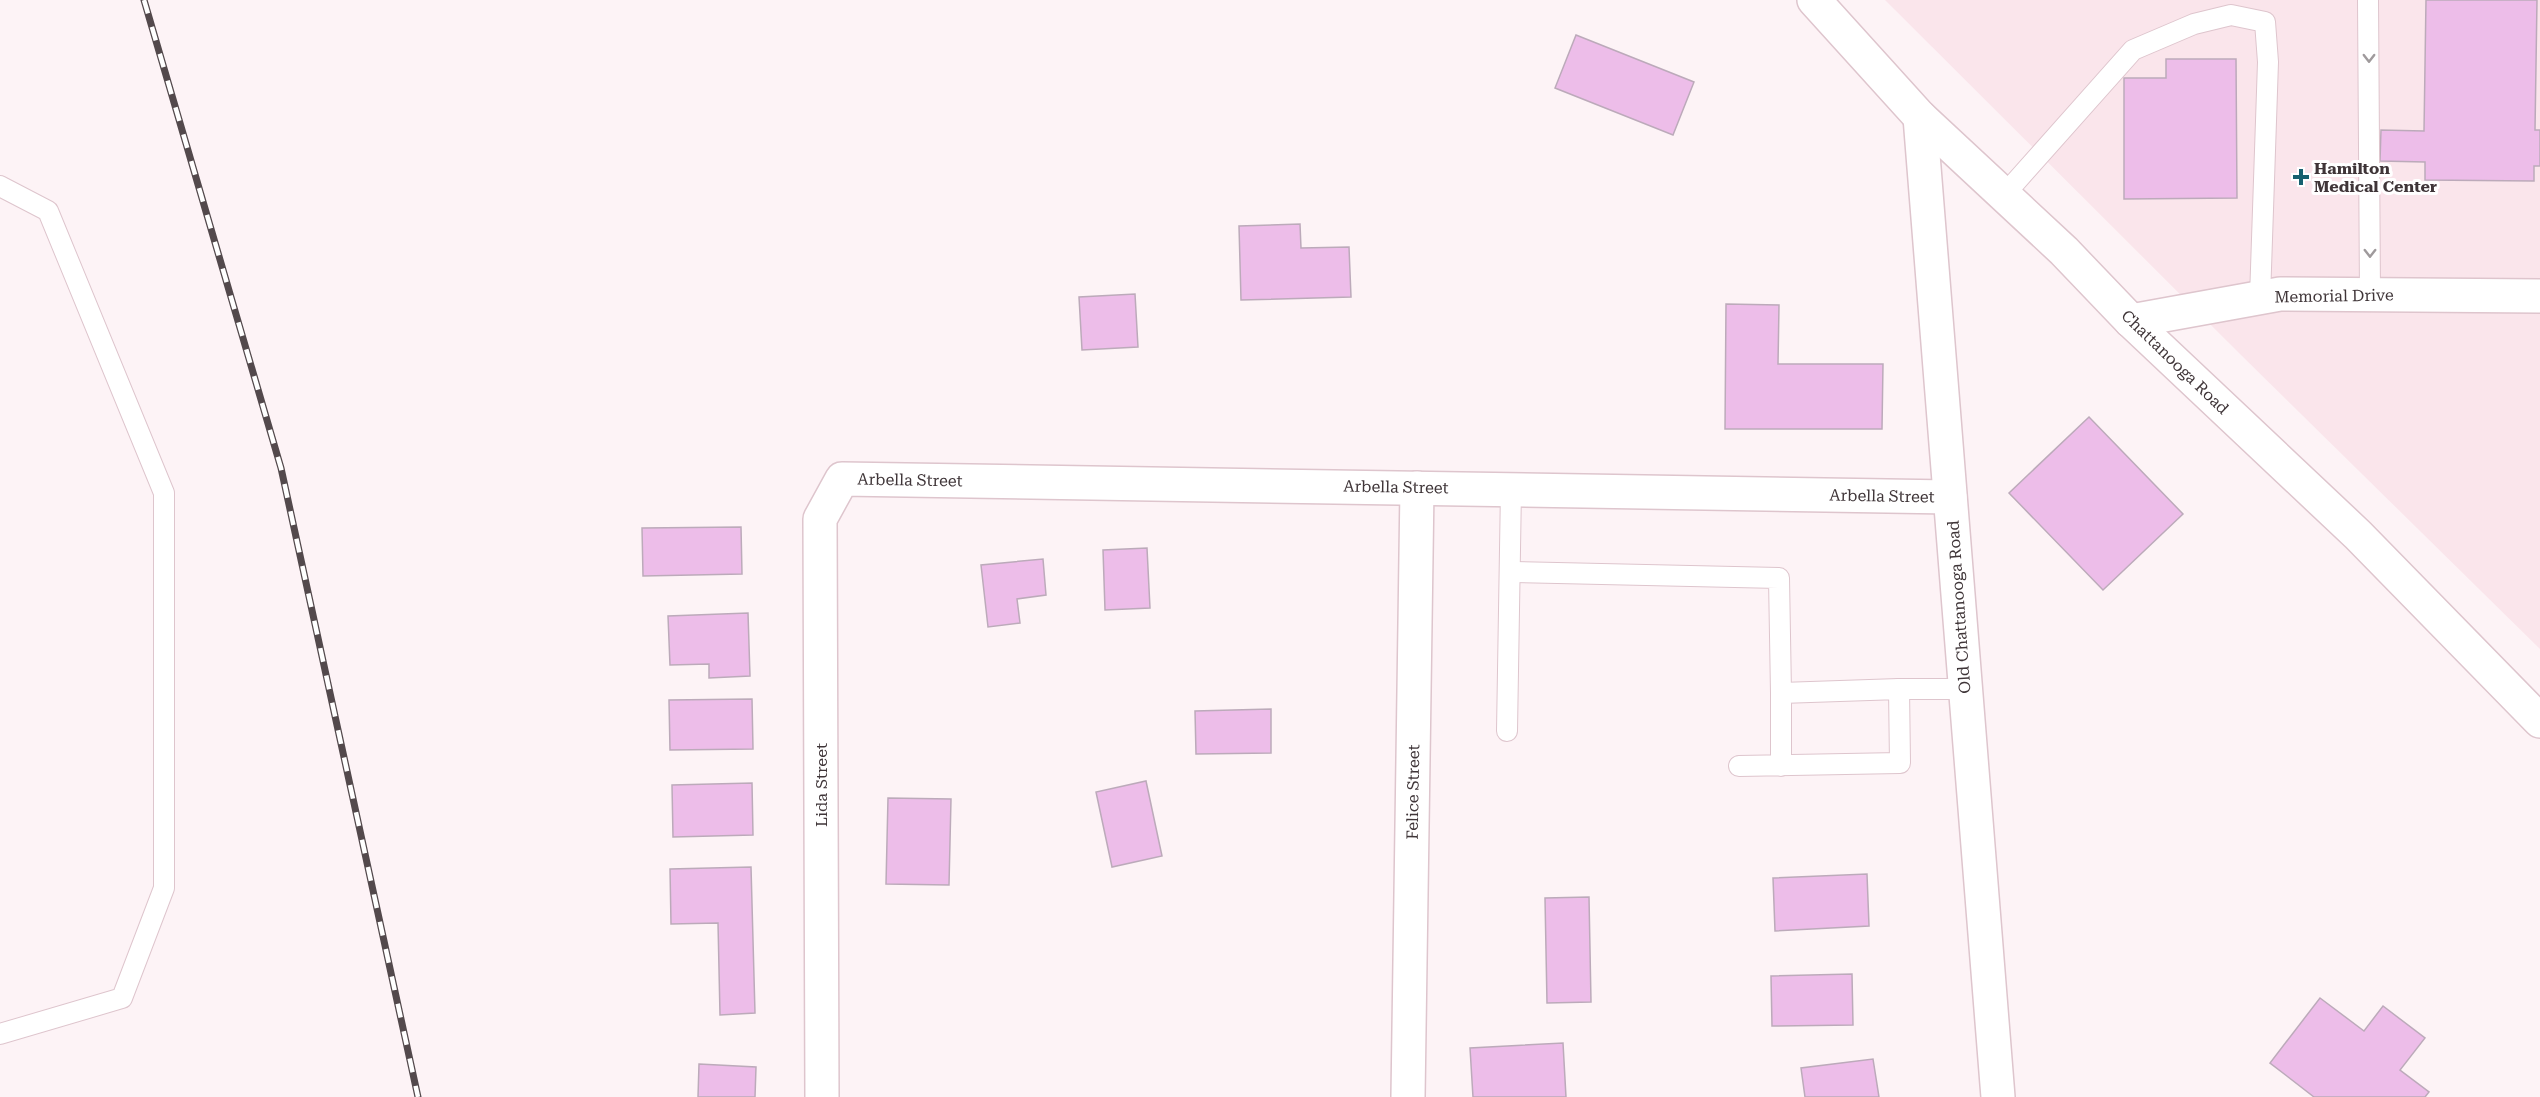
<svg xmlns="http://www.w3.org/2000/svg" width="2540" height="1097" viewBox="0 0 2540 1097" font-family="'Roboto Serif',serif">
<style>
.built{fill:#fae5eb}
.building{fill:#edbde9;stroke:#bcaaba;stroke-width:1.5}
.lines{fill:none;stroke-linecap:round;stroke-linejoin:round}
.service-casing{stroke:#dec5cd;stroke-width:22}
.minor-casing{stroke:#dec5cd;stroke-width:36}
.secondary-casing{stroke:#dec5cd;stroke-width:36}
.service{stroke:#fff;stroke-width:20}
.minor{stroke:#fff;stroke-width:33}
.secondary{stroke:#fff;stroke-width:33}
.rail-casing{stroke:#53494c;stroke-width:7}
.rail{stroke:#fff;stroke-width:4.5;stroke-dasharray:14;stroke-linecap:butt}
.oneway{stroke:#9f9a9c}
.poi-dot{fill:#17606f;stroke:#fff;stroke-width:2}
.labels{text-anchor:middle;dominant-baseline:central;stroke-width:6;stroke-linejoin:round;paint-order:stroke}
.poi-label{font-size:16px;font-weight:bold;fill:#3f3538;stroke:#fff;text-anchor:start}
.street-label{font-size:16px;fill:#3f3538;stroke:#fff}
</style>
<rect width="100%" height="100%" fill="#fdf3f6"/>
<polygon class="built" points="1885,0 2540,0 2540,649 2239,353"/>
<g class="building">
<polygon points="2426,0 2537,0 2535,130 2540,130 2540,166 2534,166 2534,181 2425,180 2425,162 2380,161 2381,130 2424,131"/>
<polygon points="1576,35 1694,82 1673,135 1555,88"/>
<polygon points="2166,59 2236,59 2237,198 2124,199 2124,78 2166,78"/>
<polygon points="1300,224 1301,248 1349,247 1351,297 1241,300 1239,226"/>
<polygon points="1135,294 1138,347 1082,350 1079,297"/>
<polygon points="1726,304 1779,305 1778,364 1883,364 1882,429 1725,429"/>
<polygon points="2089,417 2183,514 2103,590 2009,493"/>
<polygon points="741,527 742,574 643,576 642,528"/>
<polygon points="1147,548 1150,608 1105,610 1103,550"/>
<polygon points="1043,559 1046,595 1017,599 1020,623 988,627 981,565"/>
<polygon points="748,613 750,676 709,678 709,664 670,665 668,616"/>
<polygon points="752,699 753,749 670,750 669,700"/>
<polygon points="1271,709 1271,753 1196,754 1195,711"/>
<polygon points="1146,781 1162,856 1112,867 1096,792"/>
<polygon points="752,783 753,835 673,837 672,785"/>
<polygon points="888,798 951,799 949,885 886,884"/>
<polygon points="751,867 755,1013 720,1015 718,923 671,924 670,869"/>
<polygon points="1867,874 1869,926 1775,931 1773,878"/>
<polygon points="1589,897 1591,1002 1547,1003 1545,898"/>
<polygon points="1852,974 1853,1025 1772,1026 1771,976"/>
<polygon points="2320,998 2364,1031 2383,1006 2425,1038 2400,1070 2429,1092 2425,1097 2314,1097 2270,1063"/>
<polygon points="1563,1043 1566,1097 1473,1097 1470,1048"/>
<polygon points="1873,1059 1879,1097 1805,1097 1801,1068"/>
<polygon points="699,1064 756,1067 755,1097 698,1097"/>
</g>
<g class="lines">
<g class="service-casing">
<g id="service">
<polyline points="2368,0 2370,295"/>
<polyline points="0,186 48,211 164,493 164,888 122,998 0,1034"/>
<polyline points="2004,195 2133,50 2194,24 2231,15 2265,22 2268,62 2260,298"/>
<polyline points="1510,572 1779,578 1781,693"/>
<polyline points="1899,689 1965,689"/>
<polyline points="1507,731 1511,489"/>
<polyline points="1739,766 1900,763 1899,689 1781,693 1781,766"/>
</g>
</g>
<g class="minor-casing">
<g id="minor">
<polyline points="1920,117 1998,1097"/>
<polyline points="2131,321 2280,294 2540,296"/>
<polyline points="822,1097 820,519 842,479 1950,497"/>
<polyline points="1408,1097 1417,488"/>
</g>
</g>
<g class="secondary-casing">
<polyline id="secondary" points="1814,0 1920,117 2064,251 2131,321 2358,535 2540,721"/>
</g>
<use href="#service" class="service"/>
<use href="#minor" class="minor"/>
<use href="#secondary" class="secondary"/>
<g class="rail-casing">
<polyline id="rail" points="144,0 281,468 418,1097"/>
</g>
<use href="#rail" class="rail"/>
</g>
<defs><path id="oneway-chevron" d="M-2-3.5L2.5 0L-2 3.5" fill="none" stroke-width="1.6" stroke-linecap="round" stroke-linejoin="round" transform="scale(1.5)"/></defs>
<g class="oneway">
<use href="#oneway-chevron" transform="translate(2369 58) rotate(90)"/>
<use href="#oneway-chevron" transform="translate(2370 253) rotate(90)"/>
</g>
<path class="poi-dot" d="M2298 168h6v6h6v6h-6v6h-6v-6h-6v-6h6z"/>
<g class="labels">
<g class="poi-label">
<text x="2314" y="168">Hamilton<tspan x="2314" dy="18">Medical Center</tspan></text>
</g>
<g class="street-label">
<text transform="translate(2334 296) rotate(-1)">Memorial Drive</text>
<text transform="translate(2175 362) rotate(44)">Chattanooga Road</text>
<text transform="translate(910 480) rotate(1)">Arbella Street</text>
<text transform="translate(1396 487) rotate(1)">Arbella Street</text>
<text transform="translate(1882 496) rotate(1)">Arbella Street</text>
<text transform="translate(1959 607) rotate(-94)">Old Chattanooga Road</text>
<text transform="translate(821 785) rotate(-90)">Lida Street</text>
<text transform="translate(1413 792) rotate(-89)">Felice Street</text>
</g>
</g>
</svg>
